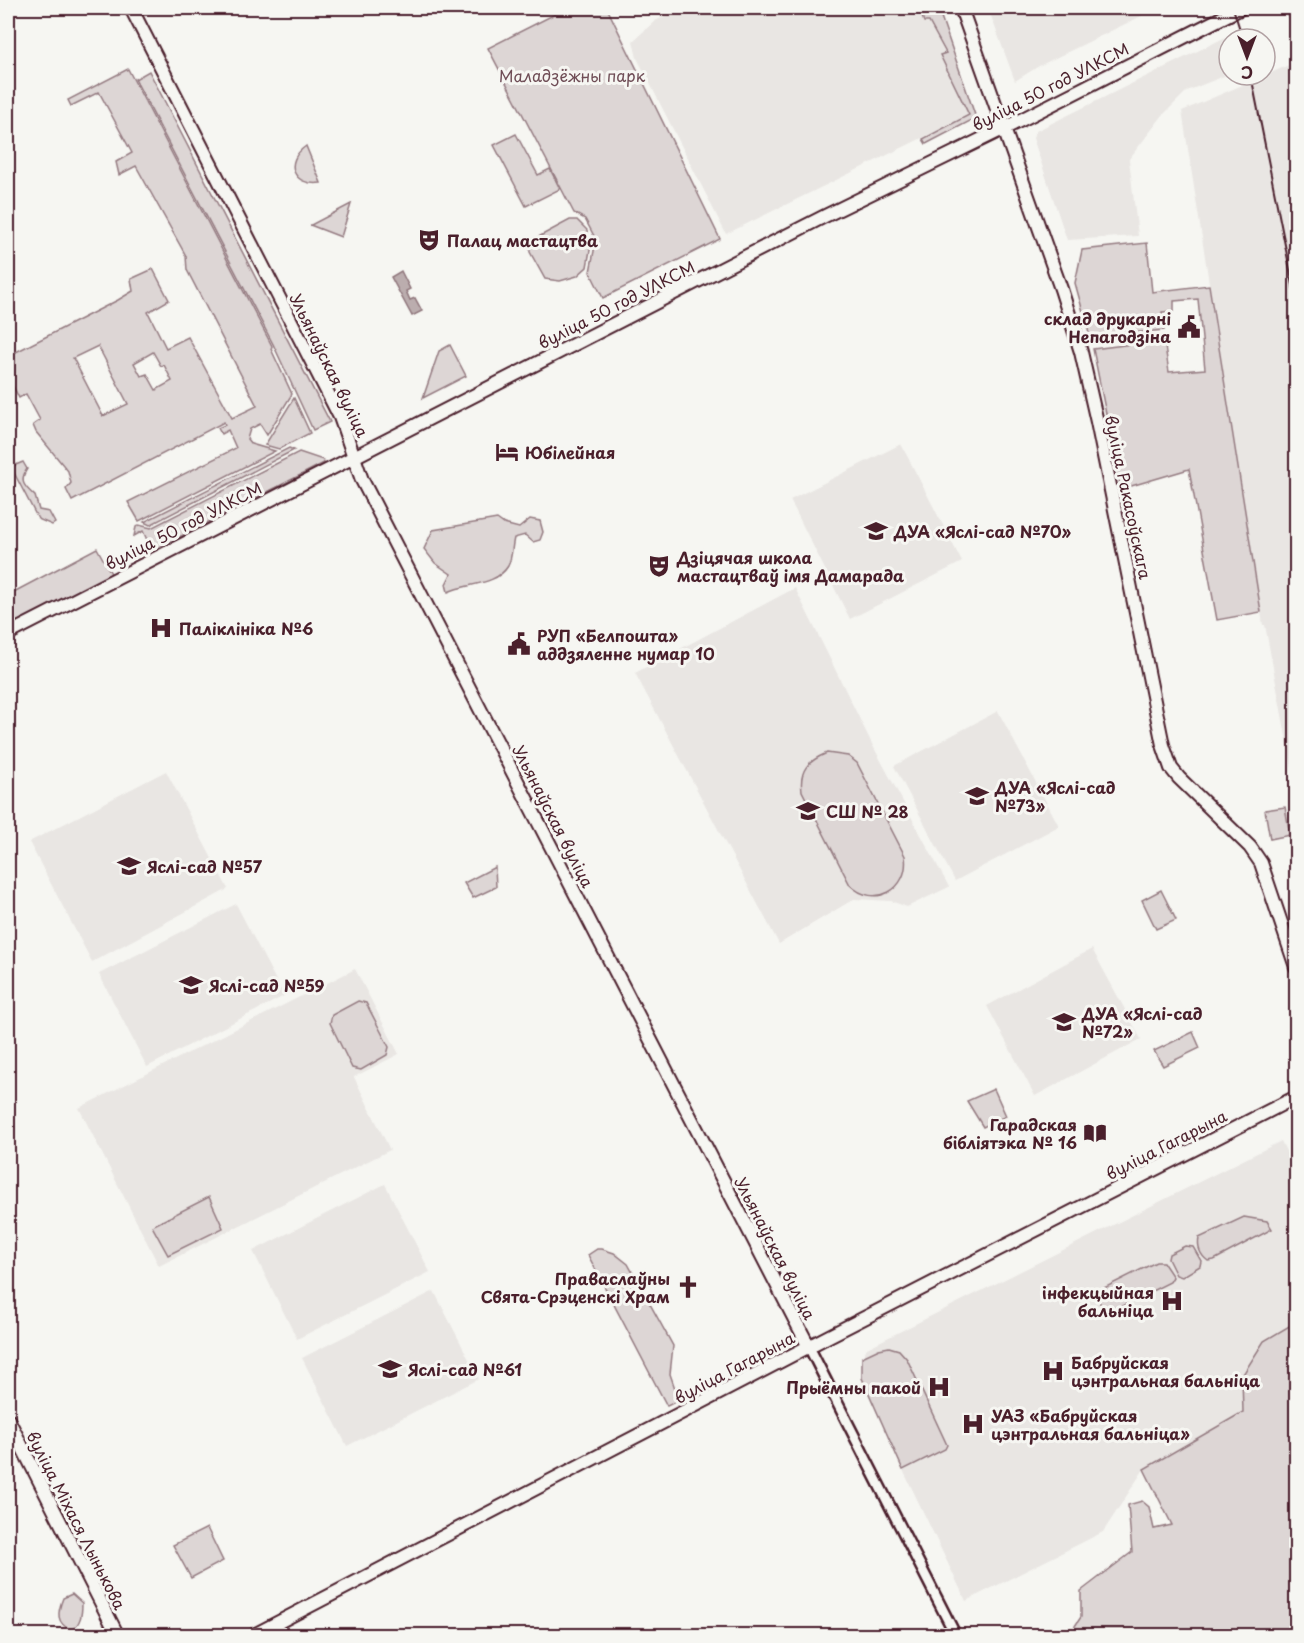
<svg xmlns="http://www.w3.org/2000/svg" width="1304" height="1643" viewBox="0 0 1304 1643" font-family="'Playpen Sans',sans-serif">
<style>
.built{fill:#e9e6e3}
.green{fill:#ddd6d5;stroke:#947a80;stroke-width:1.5;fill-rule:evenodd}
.water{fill:#bbadae;stroke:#8e747a;stroke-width:1.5}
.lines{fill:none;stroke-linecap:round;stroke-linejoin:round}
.street-casing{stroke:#4a1f2b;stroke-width:14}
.secondary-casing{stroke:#4a1f2b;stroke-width:16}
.street{stroke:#f6f6f2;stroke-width:9}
.secondary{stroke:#f6f6f2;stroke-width:12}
.rail{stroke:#4a1f2b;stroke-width:2}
.labels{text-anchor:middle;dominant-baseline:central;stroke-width:6;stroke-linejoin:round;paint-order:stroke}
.park-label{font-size:16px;fill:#6f4d56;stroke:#f6f6f2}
.street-label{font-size:16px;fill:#4a1f2b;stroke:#f6f6f2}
.poi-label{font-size:16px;font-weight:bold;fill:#4a1f2b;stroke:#f6f6f2;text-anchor:start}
</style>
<rect width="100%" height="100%" fill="#f6f6f2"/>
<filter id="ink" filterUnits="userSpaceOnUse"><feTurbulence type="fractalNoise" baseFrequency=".0167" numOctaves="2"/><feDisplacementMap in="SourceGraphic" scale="12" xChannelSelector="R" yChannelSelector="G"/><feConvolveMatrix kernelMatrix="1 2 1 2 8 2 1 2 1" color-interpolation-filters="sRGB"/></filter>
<g filter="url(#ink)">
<g class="built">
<polygon points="683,8 919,8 924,22 929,22 946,53 941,55 969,115 726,234 637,58 633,41 655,21"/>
<polygon points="988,8 1158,8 1039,66 1015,81"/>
<polygon points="1234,33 1236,39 1229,39 1229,74 1187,91 1163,115 1129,159 1138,236 1067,240 1033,138 1036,131"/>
<polygon points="1296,62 1296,789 1265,625 1263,625 1182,111"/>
<polygon points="901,444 962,562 850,619 790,500"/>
<polygon points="795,588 873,746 949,887 907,907 891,901 854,899 779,944 635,673"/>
<polygon points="998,711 1059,826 955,881 894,766"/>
<polygon points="166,771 228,889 92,962 29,842"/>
<polygon points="236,904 284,996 147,1067 99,974"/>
<polygon points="1092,949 1141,1039 1035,1096 987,1006"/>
<polygon points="355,969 399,1054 354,1077 390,1150 159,1266 79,1108"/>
<polygon points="1281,1141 1296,1171 1296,1322 1264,1341 1242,1375 1243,1412 1144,1469 1103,1532 966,1601 903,1470 862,1378 862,1357 867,1348"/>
<polygon points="385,1184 430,1272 297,1339 253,1251"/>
<polygon points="434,1291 479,1379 347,1446 302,1358"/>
</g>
<g class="green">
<polygon points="567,8 607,8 720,239 603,298 590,272 594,251 594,236 585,219 574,213 488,48"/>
<polygon points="919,8 938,8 976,118 926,144 923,139 969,115 940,55 946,53 929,22 924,22"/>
<path d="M128 69 272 346 271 349 292 394 267 435 260 424 250 429 247 439 251 444 275 451 139 521 128 502 236 448 228 430 221 434 218 428 225 425 224 422 72 501 66 489 71 483 68 471 36 432 33 425 40 420 26 394 19 398 8 376V356L118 300 133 291 131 279 153 269 169 300 148 312 166 348 188 337 232 418 257 406 187 270 186 256 136 166 119 175 116 162 132 153 99 92 71 106 68 100ZM98 346 128 404 103 416 73 358ZM153 352 161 366 164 365 172 381 156 390 147 374 141 376 134 363Z"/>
<polygon points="149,71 330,422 313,430 273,344 135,79"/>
<polygon points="516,134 538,175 550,169 560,189 526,206 494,145"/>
<path d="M306 146 321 183C293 187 283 162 306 146Z"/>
<polygon points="351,204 341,237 310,225 311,225"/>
<polygon points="570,220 577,220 587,230 590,250 587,267 577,276 560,281 545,279 530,252 529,242"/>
<polygon points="1147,243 1152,292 1209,285 1261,612 1217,620 1189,469 1121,489 1093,349 1164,340 1169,372 1205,369 1198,299 1174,301 1174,311 1162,312 1164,330 1090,337 1075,283 1082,250"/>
<polygon points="450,345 466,376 423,398 439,351"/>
<polygon points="294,398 310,433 279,449 265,445"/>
<polygon points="289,448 294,450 150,525 144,522"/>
<polygon points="299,452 323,460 324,463 152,551 143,531 134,536 136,527 139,525 151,528"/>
<path d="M23 462 27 469C18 482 26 488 35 496L39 510 49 512 55 523 52 525 38 519 11 467Z"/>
<path d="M497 519 504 524 519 528 530 519 540 521 543 532 540 540 533 542 525 535 514 538C512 546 512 558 508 566 496 586 466 583 448 592L446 584 451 574 435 563 424 549 433 530Z"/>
<polygon points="97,548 114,579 16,629 8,626 8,595"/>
<path d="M827 753 848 756 857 763 905 856C910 890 874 909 850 885L802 791C799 770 808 761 827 753Z"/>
<polygon points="1285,807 1290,835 1270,839 1265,810"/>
<polygon points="495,867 496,887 473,898 464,883"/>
<polygon points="1161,890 1176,920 1156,929 1142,900"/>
<polygon points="358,1001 366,1003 389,1047 387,1055 361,1070 352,1068 330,1023 332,1015"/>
<polygon points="1193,1032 1200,1048 1163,1066 1154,1051"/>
<polygon points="994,1089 1006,1116 983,1127 967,1101"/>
<polygon points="209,1197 223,1228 168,1255 152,1226"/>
<path d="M1244 1217 1267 1221 1272 1229 1214 1260 1208 1261C1200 1255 1197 1248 1199 1238Z"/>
<polygon points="1185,1246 1193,1247 1201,1261 1200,1266 1182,1277 1176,1275 1168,1259 1169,1254"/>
<polygon points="597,1249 602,1249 614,1253 628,1264 673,1346 670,1374 679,1400 667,1406 588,1255"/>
<polygon points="1156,1262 1163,1262 1173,1277 1170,1282 1112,1311 1104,1311 1097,1297 1100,1290"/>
<polygon points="1296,1322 1296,1635 1069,1635 1081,1617 1081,1591 1132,1552 1128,1505 1142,1501 1149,1507 1154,1529 1172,1525 1144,1469 1243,1412 1242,1376 1264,1341"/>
<polygon points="889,1347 899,1350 907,1359 947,1445 945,1449 903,1470 862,1378 862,1357 879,1349"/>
<polygon points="207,1528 223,1561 191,1578 173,1545"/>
<path d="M72 1594 82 1603C82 1614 81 1624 71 1630 56 1623 57 1613 63 1598Z"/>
</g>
<polygon class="water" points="401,271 410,289 406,291 410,300 415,298 422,311 412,316 391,277"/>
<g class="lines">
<g class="street-casing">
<polyline id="street" points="809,1347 956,1636"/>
</g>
<g class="secondary-casing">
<g id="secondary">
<polyline points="131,8 340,417 362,480 809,1347"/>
<polyline points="961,8 1061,289 1081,352 1097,422 1163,745 1171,768 1179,778 1250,847 1261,863 1296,967"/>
<polyline points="8,634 825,216 1021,120 1241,8"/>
<polyline points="8,1419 118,1636"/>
<polyline points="252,1636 829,1336 1296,1097"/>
</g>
</g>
<use href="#street" class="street"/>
<use href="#secondary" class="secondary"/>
<g class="rail">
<polyline points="1233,8 1243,39"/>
<polyline points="1285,8 1296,29"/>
<polyline points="1251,75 1296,300"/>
</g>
</g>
</g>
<defs>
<g id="theatre-bare" transform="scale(1.8)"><path d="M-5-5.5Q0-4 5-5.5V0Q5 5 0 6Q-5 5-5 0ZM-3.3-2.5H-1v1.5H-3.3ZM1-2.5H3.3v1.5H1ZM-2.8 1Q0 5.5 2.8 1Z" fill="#4a1f2b" stroke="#f6f6f2" stroke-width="2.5" paint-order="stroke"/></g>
<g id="civic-bare" transform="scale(1.8)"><path d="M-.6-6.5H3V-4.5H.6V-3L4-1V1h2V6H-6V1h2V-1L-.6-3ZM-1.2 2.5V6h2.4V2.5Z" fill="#4a1f2b" stroke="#f6f6f2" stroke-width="2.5" paint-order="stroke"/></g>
<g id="hotel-bare" transform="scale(1.8)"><path d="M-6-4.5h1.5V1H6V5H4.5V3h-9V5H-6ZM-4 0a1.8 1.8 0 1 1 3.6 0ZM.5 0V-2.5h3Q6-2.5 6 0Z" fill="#4a1f2b" stroke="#f6f6f2" stroke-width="2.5" paint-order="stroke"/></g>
<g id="school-bare" transform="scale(1.8)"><path d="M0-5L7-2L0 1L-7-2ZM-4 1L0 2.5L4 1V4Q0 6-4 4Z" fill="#4a1f2b" stroke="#f6f6f2" stroke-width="2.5" paint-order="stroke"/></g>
<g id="hospital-bare" transform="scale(1.8)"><path d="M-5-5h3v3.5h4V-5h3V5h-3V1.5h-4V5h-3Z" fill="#4a1f2b" stroke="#f6f6f2" stroke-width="2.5" paint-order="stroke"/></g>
<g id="library-bare" transform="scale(1.8)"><path d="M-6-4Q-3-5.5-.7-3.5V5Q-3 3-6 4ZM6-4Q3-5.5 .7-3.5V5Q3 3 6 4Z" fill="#4a1f2b" stroke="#f6f6f2" stroke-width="2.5" paint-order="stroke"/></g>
<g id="church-bare" transform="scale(1.8)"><path d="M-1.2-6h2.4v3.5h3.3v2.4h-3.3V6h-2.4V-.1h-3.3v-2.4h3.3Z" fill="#4a1f2b" stroke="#f6f6f2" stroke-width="2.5" paint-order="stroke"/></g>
</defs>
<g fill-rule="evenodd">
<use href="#theatre-bare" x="429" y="240"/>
<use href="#civic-bare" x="1189" y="327"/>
<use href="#hotel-bare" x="507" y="452"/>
<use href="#school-bare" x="876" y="531"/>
<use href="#theatre-bare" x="659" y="566"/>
<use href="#hospital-bare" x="161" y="628"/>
<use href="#civic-bare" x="519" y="644"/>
<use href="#school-bare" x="977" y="796"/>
<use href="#school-bare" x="808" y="811"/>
<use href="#school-bare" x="129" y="866"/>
<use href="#school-bare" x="191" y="985"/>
<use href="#school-bare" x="1064" y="1022"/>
<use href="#library-bare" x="1095" y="1133"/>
<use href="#church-bare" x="688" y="1287"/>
<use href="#hospital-bare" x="1172" y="1301"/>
<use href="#school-bare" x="390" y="1369"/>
<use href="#hospital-bare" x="1053" y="1371"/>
<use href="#hospital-bare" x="939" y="1387"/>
<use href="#hospital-bare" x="973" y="1424"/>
</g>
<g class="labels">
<g class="park-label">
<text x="572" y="75">Маладзёжны парк</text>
</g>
<g class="street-label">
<text transform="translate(1050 86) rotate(-27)">вуліца 50 год УЛКСМ</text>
<text transform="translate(616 304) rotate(-27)">вуліца 50 год УЛКСМ</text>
<text transform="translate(330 365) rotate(64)">Ульянаўская вуліца</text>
<text transform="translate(1129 497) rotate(78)">вуліца Ракасоўскага</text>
<text transform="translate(183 525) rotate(-27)">вуліца 50 год УЛКСМ</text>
<text transform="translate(554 816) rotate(63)">Ульянаўская вуліца</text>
<text transform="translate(1166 1144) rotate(-27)">вуліца Гагарына</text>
<text transform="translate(776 1248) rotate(63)">Ульянаўская вуліца</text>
<text transform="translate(734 1367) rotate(-28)">вуліца Гагарына</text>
<text transform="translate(77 1520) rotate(63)">вуліца Міхася Лынькова</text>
</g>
<g class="poi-label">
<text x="447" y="240">Палац мастацтва</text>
<text x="1171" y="318" text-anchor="end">склад друкарні<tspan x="1171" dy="18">Непагодзіна</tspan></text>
<text x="525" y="452">Юбілейная</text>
<text x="894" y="531">ДУА «Яслі-сад №70»</text>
<text x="677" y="557">Дзіцячая школа<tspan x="677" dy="18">мастацтваў імя Дамарада</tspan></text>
<text x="179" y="628">Паліклініка №6</text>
<text x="537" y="635">РУП «Белпошта»<tspan x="537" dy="18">аддзяленне нумар 10</tspan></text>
<text x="995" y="787">ДУА «Яслі-сад<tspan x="995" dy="18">№73»</tspan></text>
<text x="826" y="811">СШ № 28</text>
<text x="147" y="866">Яслі-сад №57</text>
<text x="209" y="985">Яслі-сад №59</text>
<text x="1082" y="1013">ДУА «Яслі-сад<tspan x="1082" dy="18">№72»</tspan></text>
<text x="1077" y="1124" text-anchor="end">Гарадская<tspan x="1077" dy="18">бібліятэка № 16</tspan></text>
<text x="670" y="1278" text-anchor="end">Праваслаўны<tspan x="670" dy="18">Свята-Срэценскі Храм</tspan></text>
<text x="1154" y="1292" text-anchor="end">інфекцыйная<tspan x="1154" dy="18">бальніца</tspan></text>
<text x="1071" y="1362">Бабруйская<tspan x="1071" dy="18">цэнтральная бальніца</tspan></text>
<text x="408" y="1369">Яслі-сад №61</text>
<text x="921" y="1387" text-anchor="end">Прыёмны пакой</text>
<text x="991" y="1415">УАЗ «Бабруйская<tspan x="991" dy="18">цэнтральная бальніца»</tspan></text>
</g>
</g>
<rect width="1304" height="1643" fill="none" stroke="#f6f6f2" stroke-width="30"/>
<rect x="15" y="15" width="1274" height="1613" fill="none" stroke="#4a1f2b" stroke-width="2" filter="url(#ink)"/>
<g transform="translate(1247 57) rotate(180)"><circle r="28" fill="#f6f6f2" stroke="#b1a0a2" stroke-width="1.5"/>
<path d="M0-4.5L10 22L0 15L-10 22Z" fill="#4a1f2b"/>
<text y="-9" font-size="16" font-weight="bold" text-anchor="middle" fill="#4a1f2b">С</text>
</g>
</svg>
